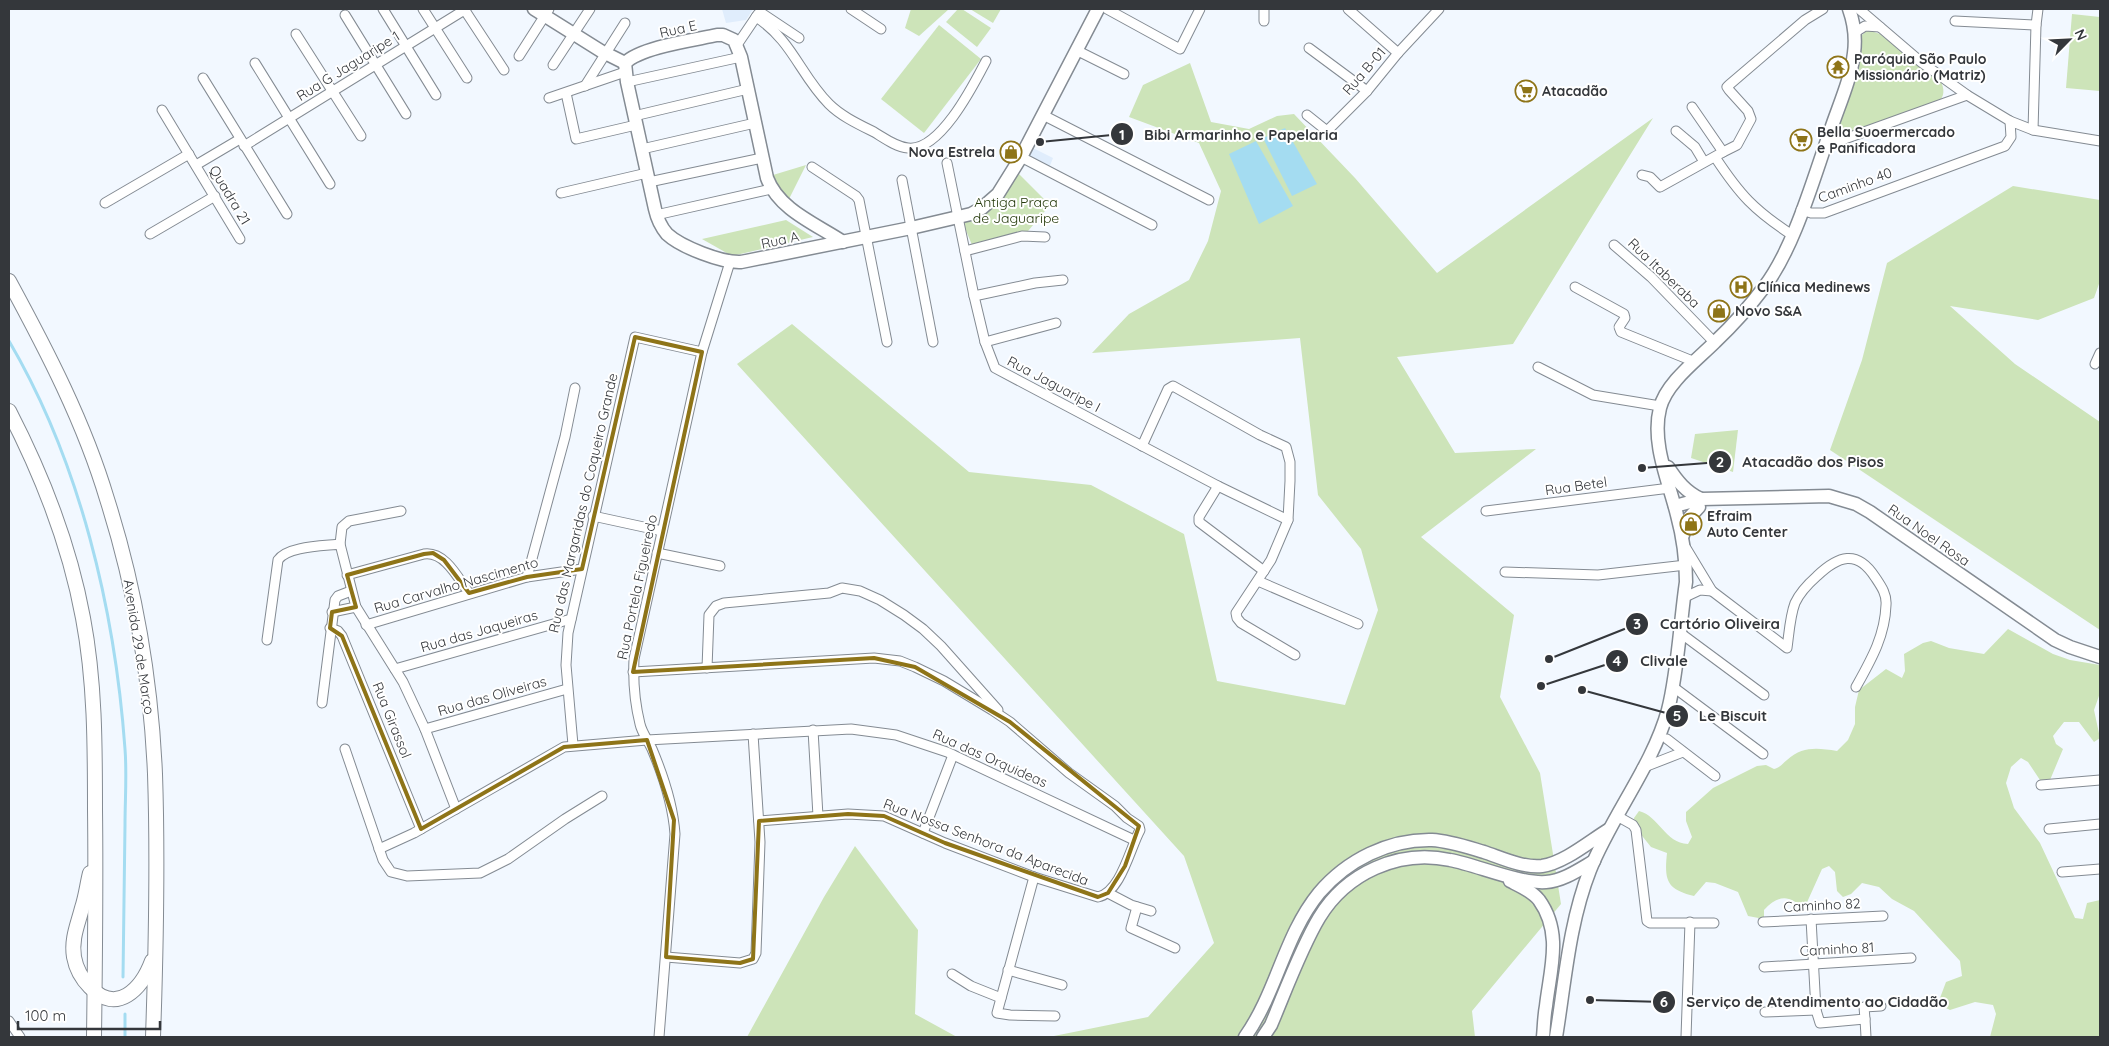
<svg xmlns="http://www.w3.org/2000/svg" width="2109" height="1046" viewBox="0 0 2109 1046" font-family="Quicksand,sans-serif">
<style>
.built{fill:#e0edfc}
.green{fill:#cde4b9}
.water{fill:#a4dcf1}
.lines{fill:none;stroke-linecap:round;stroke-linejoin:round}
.stream{stroke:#a4dcf1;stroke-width:3}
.street-casing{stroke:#848b93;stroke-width:11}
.secondary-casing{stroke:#848b93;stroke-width:15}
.primary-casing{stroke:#848b93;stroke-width:16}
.street{stroke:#fff;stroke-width:9}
.secondary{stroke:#fff;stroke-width:12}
.primary{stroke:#fff;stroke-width:14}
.marked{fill:none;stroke:#8e7418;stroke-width:4;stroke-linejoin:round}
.labels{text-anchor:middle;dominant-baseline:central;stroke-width:4;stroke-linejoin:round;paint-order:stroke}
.street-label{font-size:14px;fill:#34373b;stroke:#fff}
.poi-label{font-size:14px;font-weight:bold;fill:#34373b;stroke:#fff;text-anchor:start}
.park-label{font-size:14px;fill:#24390a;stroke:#fff}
.leader{fill:none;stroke:#34373b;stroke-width:2}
.callout-dot{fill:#34373b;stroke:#fff;stroke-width:2}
.mark-label{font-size:15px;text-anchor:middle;font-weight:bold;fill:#fff}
.callout-label{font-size:15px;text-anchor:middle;font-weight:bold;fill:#34373b;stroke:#fff;stroke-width:4;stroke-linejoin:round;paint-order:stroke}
</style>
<rect width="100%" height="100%" fill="#f2f8ff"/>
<g class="built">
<polygon points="722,9 753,9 746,20 726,23"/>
<polygon points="1031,147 1053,158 1049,168 1026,157"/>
</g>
<g class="green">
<polygon points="911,9 949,9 919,36 905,28"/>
<polygon points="958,9 962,9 991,28 977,47 946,22"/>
<polygon points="970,9 1001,9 993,23"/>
<polygon points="2072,14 2100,17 2100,91 2066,88"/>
<polygon points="939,25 981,59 924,133 881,99"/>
<path d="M1868 30 1880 34 1940 80C1945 89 1945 97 1937 103L1850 132 1841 129 1839 124 1859 64 1862 35Z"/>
<polygon points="1190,63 1211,122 1249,129 1277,116 1294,114 1355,178 1437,273 1653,118 1513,344 1397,357 1455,453 1536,449 1421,537 1514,615 1500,697 1540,773 1561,904 1472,1011 1475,1037 1049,1037 1148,1017 1214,943 1184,856 737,364 792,324 969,472 1091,485 1184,534 1217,681 1345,705 1378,610 1361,549 1318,495 1300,338 1092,353 1129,314 1189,280 1208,241 1221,191 1199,143 1129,117 1143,85"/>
<polygon points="806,165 789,199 782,192 773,175"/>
<polygon points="1016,171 1050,205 1028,231 972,245 962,221"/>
<polygon points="2013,186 2100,200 2100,281 2094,298 2038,320 1950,306 2015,364 2100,422 2100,630 1830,450 1862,360 1887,263"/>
<polygon points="786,220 813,237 732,256 702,239"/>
<polygon points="1738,430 1733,472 1691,458 1695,434"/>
<path d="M2008 629 2053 654 2070 660 2100 665V693L2094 710 2100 738 2094 742 2079 722H2064L2053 736 2056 744 2063 749 2050 780 2042 783 2028 762 2021 758 2011 767 2006 783 2014 808 2040 843 2075 918 2083 919 2087 903 2100 900V1037H1990L1996 1014 1993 1005 1975 1002 1950 1010 1942 1006 1940 998 1946 982 1962 976 1960 961 1914 911 1892 899 1879 887 1862 883 1851 894 1843 897 1837 891 1835 872 1829 866 1822 869 1804 909C1789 894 1778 895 1764 910V919L1748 916 1738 892 1715 883 1706 882 1694 896C1667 889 1664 881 1667 853L1651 847 1635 827 1634 818 1639 811C1659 816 1665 843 1688 844L1692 837 1686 821V812L1713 788 1757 766 1766 765 1774 769C1781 767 1782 764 1787 760 1803 746 1817 748 1837 751L1848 740 1855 724V707L1859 690 1886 669 1902 678 1905 671 1904 654 1923 643 1931 641 1949 648 1984 654Z"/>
<polygon points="855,846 918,930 915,1014 957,1037 747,1037 824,897"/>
</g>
<g class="water">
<polygon points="1285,128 1317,184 1292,196 1263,138"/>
<polygon points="1256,141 1293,206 1259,224 1229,154"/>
</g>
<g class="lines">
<g class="stream">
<path d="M9 341C80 462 115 610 125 749 127 774 125 800 125 825 124 876 124 926 123 977"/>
<polyline points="125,1037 125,1014"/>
</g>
<g class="street-casing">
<g id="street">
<polyline points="383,9 436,95"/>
<polyline points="423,9 467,78"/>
<polyline points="464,9 504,70"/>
<polyline points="851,9 881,29"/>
<polyline points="1107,9 1180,49 1200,9"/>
<polyline points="1348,9 1398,53"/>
<polyline points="1859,9 1921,62 1967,95 2010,121 2033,130 2100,141"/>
<polyline points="760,12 799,38"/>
<polyline points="345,15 406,114"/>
<path d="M756 17C793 41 800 75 829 104 841 116 858 124 874 132 884 138 896 147 908 148 940 152 974 84 986 61"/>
<polyline points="1264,21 1264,9"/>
<polyline points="1955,21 2036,25"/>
<polyline points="1854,33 1865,26 1880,27"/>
<polyline points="296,34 361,136"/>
<polyline points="737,45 758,14"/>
<polyline points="1309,48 1367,91"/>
<polyline points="1076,50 1124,74"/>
<polyline points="519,56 549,9"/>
<polyline points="255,63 330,184"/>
<polyline points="553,65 590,9"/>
<polyline points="203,78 287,214"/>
<polyline points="627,82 741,57"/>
<polyline points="585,86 625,23"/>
<polyline points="566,93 576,139 636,125"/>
<polyline points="549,98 625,72"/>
<polyline points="162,110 240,239"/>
<polyline points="1043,115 1209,200"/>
<polyline points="1307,115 1327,131 1367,91 1398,53 1439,9"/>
<polyline points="634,116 748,89"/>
<polyline points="2033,130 2036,25 2038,9"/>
<polyline points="1676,131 1695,147 1704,162"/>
<polyline points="244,146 466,9"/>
<polyline points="1825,146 1967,95"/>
<polyline points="642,149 755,123"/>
<polyline points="1723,152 1737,145 1751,119 1748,111 1729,90 1727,87 1729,85 1805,20 1823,9"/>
<polyline points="1021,157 1152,225"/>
<path d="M1715 157C1740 195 1754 210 1792 235"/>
<polyline points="947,163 974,296 985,342 995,368 1218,486 1288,520"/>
<polyline points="196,165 240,139"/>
<polyline points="812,167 856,196 859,200 887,342"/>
<polyline points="1642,175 1650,177 1660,187 1723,152 1692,107"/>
<polyline points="902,180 933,342"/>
<polyline points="649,182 762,158"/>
<polyline points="561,193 647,173"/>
<polyline points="105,203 189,154"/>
<polyline points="1801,210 1811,213 1824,213 2005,146 2011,137 2010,121"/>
<polyline points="656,215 771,189"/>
<polyline points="150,234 215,196"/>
<polyline points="1614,245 1651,277 1715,343"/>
<polyline points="965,251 1022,236 1045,237"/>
<polyline points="1575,287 1624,314 1625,318 1619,327 1621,332 1695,362"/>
<polyline points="974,296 1035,283 1063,280"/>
<polyline points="985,342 1056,323"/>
<polyline points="2095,364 2100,353"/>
<polyline points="1538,367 1593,395 1660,406"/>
<polyline points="1142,446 1168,389 1173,386 1260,435 1286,447 1290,462 1290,481 1288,520 1271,560 1236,613 1237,618 1241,623 1295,655"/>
<polyline points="1218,486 1199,517 1199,522 1264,571"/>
<polyline points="1486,511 1670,488"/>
<polyline points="593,516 662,531"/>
<polyline points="340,544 342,527 349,521 401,511"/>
<path d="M1686 548 1712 591 1787 648C1789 634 1790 616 1795 603 1800 592 1808 584 1817 576 1838 556 1857 549 1875 577 1881 586 1887 594 1886 605 1885 636 1871 660 1856 687"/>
<polyline points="657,553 720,566"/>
<polyline points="1505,572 1598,575 1686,565"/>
<path d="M347 575 424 554C445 551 458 578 469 593"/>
<polyline points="527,577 565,437 575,388"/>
<polyline points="1258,581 1358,624"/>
<polyline points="1683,598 1700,590 1712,591"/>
<polyline points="332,612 356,607"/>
<polyline points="366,625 527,577 582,569"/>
<polyline points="330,628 338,631 342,636 421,829"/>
<polyline points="1679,632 1764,695"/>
<path d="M267 640 278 560C287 546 324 546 340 544L356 607 403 682 425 729 456 809"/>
<polyline points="707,668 709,615 716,606 724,603 829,593 842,588 860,591 880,600 904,615 923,629 941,646 998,710"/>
<polyline points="395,669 571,619"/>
<path d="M633 672 874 658 900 661 915 667 944 681 992 710 1010 722 1069 773 1115 806 1127 818 1139 826 1140 830C1130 848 1121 892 1098 897L1034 877 945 843 884 816 848 814 759 821"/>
<polyline points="1672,686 1763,754"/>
<polyline points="322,703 335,600 338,596 351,591"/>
<polyline points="425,729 567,689"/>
<polyline points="813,730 818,816"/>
<polyline points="1667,739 1715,776"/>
<polyline points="573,745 566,665 568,633 635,337 702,352"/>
<polyline points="345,749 383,860 391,872 407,876 480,873 508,859 565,819 602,796"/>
<polyline points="1642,768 1683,752"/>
<polyline points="2041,785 2100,780"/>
<polyline points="1617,816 1633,825 1636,830 1647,921 1650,923 1714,923"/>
<polyline points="2049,829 2100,824"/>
<polyline points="923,833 953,755"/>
<polyline points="379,849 414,833 564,747 647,740 851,729 896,735 947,752 1134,840"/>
<polyline points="2062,872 2100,869"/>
<polyline points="1034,877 997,1013 1010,1015 1055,1016"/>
<polyline points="1108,893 1131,905 1151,911"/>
<polyline points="1137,907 1131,928 1175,948"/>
<polyline points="1811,919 1816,1010 1820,1023 1865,1019 1864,1007 1881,1006"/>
<polyline points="1763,922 1883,916"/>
<polyline points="666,957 740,963 753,959 756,953 760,842 753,734"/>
<polyline points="1764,967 1911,958"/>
<polyline points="1008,970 1062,985"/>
<polyline points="952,974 971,986 1001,998"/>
<polyline points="1765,1012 1816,1010"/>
<polyline points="1865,1019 1866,1037"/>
<polyline points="9,1021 20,1037"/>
<path d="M659 1037 675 834C673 805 663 775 652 749 648 740 642 733 640 724 635 704 633 680 634 659L702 352 730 262"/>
<polyline points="1686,1037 1690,922"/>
</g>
</g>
<g class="secondary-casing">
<g id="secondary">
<polyline points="534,9 601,51 625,63"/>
<path d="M625 63 627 82 655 209C657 218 661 227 667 234 681 247 722 263 741 262L911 228 971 214 982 208 998 194 1021 157 1098 9"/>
<path d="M625 63C641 47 694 40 717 35H723L734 40 741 57 767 178C779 210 816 224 843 242"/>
<path d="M1668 467C1677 481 1686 492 1701 499"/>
<polyline points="1675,506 1701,499 1829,496 1856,504 1870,512 2055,640 2070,647 2100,657"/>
<polyline points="1683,535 1688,519 1699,507"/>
<path d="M1510 881C1520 886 1532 891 1539 900 1563 933 1550 970 1546 1006 1544 1016 1544 1027 1543 1037"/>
<path d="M1245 1037C1277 992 1284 936 1319 893 1347 860 1389 839 1432 840 1450 841 1467 847 1484 852 1502 858 1523 868 1542 866 1564 863 1590 841 1608 830"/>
<path d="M1263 1037 1271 1025C1285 992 1301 948 1319 918 1346 873 1399 849 1450 860 1477 865 1519 884 1546 882 1563 881 1580 869 1594 861"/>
<path d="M1556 1037C1565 982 1569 923 1590 870 1611 817 1653 765 1668 710 1678 671 1680 623 1686 582 1686 559 1683 537 1677 515 1669 482 1651 443 1660 408 1666 383 1697 360 1715 342 1733 325 1750 306 1765 286 1795 246 1814 176 1831 129 1839 105 1851 79 1854 53 1856 38 1854 23 1849 9"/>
</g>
</g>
<g class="primary-casing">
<g id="primary">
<path d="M9 281C47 351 84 422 107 499 135 587 151 682 155 774 158 861 156 950 153 1037"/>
<path d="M9 411C42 475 70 547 83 618 95 681 95 746 95 810 96 886 95 962 94 1037"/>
<path d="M90 873C87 885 86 896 82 908 78 924 71 939 74 957 76 968 82 979 90 987 117 1016 142 988 152 961"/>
</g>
</g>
<use href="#street" class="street"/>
<use href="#secondary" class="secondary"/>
<use href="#primary" class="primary"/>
</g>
<path class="marked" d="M635 337 702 352 633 672 874 658 915 667 1010 722 1139 826 1125 866 1108 893 1098 897 945 843 884 816 848 814 759 821 753 959 740 963 666 957 674 820 647 740 564 747 421 829 342 636 330 628 332 612 356 607 347 575 424 554 433 553 444 560 469 593 527 577 582 569Z"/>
<defs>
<g id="temple-ring" transform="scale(1.125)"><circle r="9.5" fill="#fff" stroke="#8e7418" stroke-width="1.5"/><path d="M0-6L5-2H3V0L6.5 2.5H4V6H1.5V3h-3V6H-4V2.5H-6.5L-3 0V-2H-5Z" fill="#8e7418"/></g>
<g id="supermarket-ring" transform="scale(1.125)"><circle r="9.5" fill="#fff" stroke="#8e7418" stroke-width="1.5"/><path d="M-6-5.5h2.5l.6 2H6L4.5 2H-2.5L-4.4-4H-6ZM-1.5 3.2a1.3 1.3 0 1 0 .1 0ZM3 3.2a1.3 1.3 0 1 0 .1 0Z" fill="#8e7418"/></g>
<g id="shop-ring" transform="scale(1.125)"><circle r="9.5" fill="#fff" stroke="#8e7418" stroke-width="1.5"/><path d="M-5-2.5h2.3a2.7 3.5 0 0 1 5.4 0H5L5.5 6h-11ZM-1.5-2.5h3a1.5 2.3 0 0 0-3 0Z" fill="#8e7418"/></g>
<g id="hospital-ring" transform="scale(1.125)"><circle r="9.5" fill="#fff" stroke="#8e7418" stroke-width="1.5"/><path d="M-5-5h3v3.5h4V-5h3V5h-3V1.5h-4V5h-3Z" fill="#8e7418"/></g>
</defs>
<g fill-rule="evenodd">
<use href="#temple-ring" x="1838" y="67"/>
<use href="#supermarket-ring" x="1526" y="91"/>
<use href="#supermarket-ring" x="1801" y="140"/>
<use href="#shop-ring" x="1011" y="152"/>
<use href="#hospital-ring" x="1741" y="287"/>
<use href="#shop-ring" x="1719" y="311"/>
<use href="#shop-ring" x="1691" y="524"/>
</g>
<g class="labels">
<g class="street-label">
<text transform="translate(678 29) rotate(-13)">Rua E</text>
<text transform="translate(348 66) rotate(-32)">Rua G Jaguaripe 1</text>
<text transform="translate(1364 71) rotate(-49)">Rua B-01</text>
<text transform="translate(1855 185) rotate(-20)">Caminho 40</text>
<text transform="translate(230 195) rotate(59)">Quadra 21</text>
<text transform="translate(780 240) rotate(-12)">Rua A</text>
<text transform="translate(1664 273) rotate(44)">Rua Itaberaba</text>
<text transform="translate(1054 384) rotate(28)">Rua Jaguaripe I</text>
<text transform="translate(1576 486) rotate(-8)">Rua Betel</text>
<text transform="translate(583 503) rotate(-77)">Rua das Margaridas do Coqueiro Grande</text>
<text transform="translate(1929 535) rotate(35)">Rua Noel Rosa</text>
<text transform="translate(456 585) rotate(-16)">Rua Carvalho Nascimento</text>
<text transform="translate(637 587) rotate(-78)">Rua Portela Figueiredo</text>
<text transform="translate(479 631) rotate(-16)">Rua das Jaqueiras</text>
<text transform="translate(139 647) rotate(81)">Avenida 29 de Março</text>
<text transform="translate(492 696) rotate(-16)">Rua das Oliveiras</text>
<text transform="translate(392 720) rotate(68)">Rua Girassol</text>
<text transform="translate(990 758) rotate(24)">Rua das Orquideas</text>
<text transform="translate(986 842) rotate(21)">Rua Nossa Senhora da Aparecida</text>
<text transform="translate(1822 905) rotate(-3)">Caminho 82</text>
<text transform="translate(1837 949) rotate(-3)">Caminho 81</text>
</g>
<g class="poi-label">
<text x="1854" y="59">Paróquia São Paulo<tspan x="1854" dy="16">Missionário (Matriz)</tspan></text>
<text x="1542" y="91">Atacadão</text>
<text x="1817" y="132">Bella Suoermercado<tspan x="1817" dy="16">e Panificadora</tspan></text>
<text x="995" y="152" text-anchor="end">Nova Estrela</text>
<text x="1757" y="287">Clínica Medinews</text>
<text x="1735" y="311">Novo S&amp;A</text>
<text x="1707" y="516">Efraim<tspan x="1707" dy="16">Auto Center</tspan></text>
</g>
<g class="park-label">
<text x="1016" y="202">Antiga Praça<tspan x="1016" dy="16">de Jaguaripe</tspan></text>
</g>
</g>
<path class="leader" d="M1040 142L1122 134M1642 468L1720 462M1549 659L1637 624M1541 686L1617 661M1582 690L1677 716M1590 1000L1664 1002"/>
<g class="callout-dot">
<circle cx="1040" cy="142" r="5"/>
<circle cx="1642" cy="468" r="5"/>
<circle cx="1549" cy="659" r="5"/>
<circle cx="1541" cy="686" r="5"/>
<circle cx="1582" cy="690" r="5"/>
<circle cx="1590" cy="1000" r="5"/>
<circle cx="1122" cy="134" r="12"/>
<circle cx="1720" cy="462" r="12"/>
<circle cx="1637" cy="624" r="12"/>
<circle cx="1617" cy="661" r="12"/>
<circle cx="1677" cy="716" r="12"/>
<circle cx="1664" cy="1002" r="12"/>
</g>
<g class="mark-label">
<text x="1122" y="140">1</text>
<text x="1720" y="467">2</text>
<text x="1637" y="629">3</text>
<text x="1617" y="666">4</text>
<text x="1677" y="721">5</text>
<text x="1664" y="1007">6</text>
</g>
<g class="callout-label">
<text x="1241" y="140">Bibi Armarinho e Papelaria</text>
<text x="1813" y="467">Atacadão dos Pisos</text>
<text x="1720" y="629">Cartório Oliveira</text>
<text x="1664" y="666">Clivale</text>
<text x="1733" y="721">Le Biscuit</text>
<text x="1817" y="1007">Serviço de Atendimento ao Cidadão</text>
</g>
<rect width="2109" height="1046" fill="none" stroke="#34373b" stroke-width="20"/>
<g transform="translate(2069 40) rotate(66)" stroke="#ffffff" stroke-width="4" paint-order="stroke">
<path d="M0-4L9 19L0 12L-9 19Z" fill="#34373b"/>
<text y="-8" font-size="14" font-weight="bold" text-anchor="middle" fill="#34373b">N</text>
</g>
<path d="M18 1021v8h142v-8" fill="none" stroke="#34373b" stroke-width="2.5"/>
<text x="25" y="1021" font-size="15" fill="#34373b" stroke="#ffffff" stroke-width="4" paint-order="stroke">100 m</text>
</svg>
